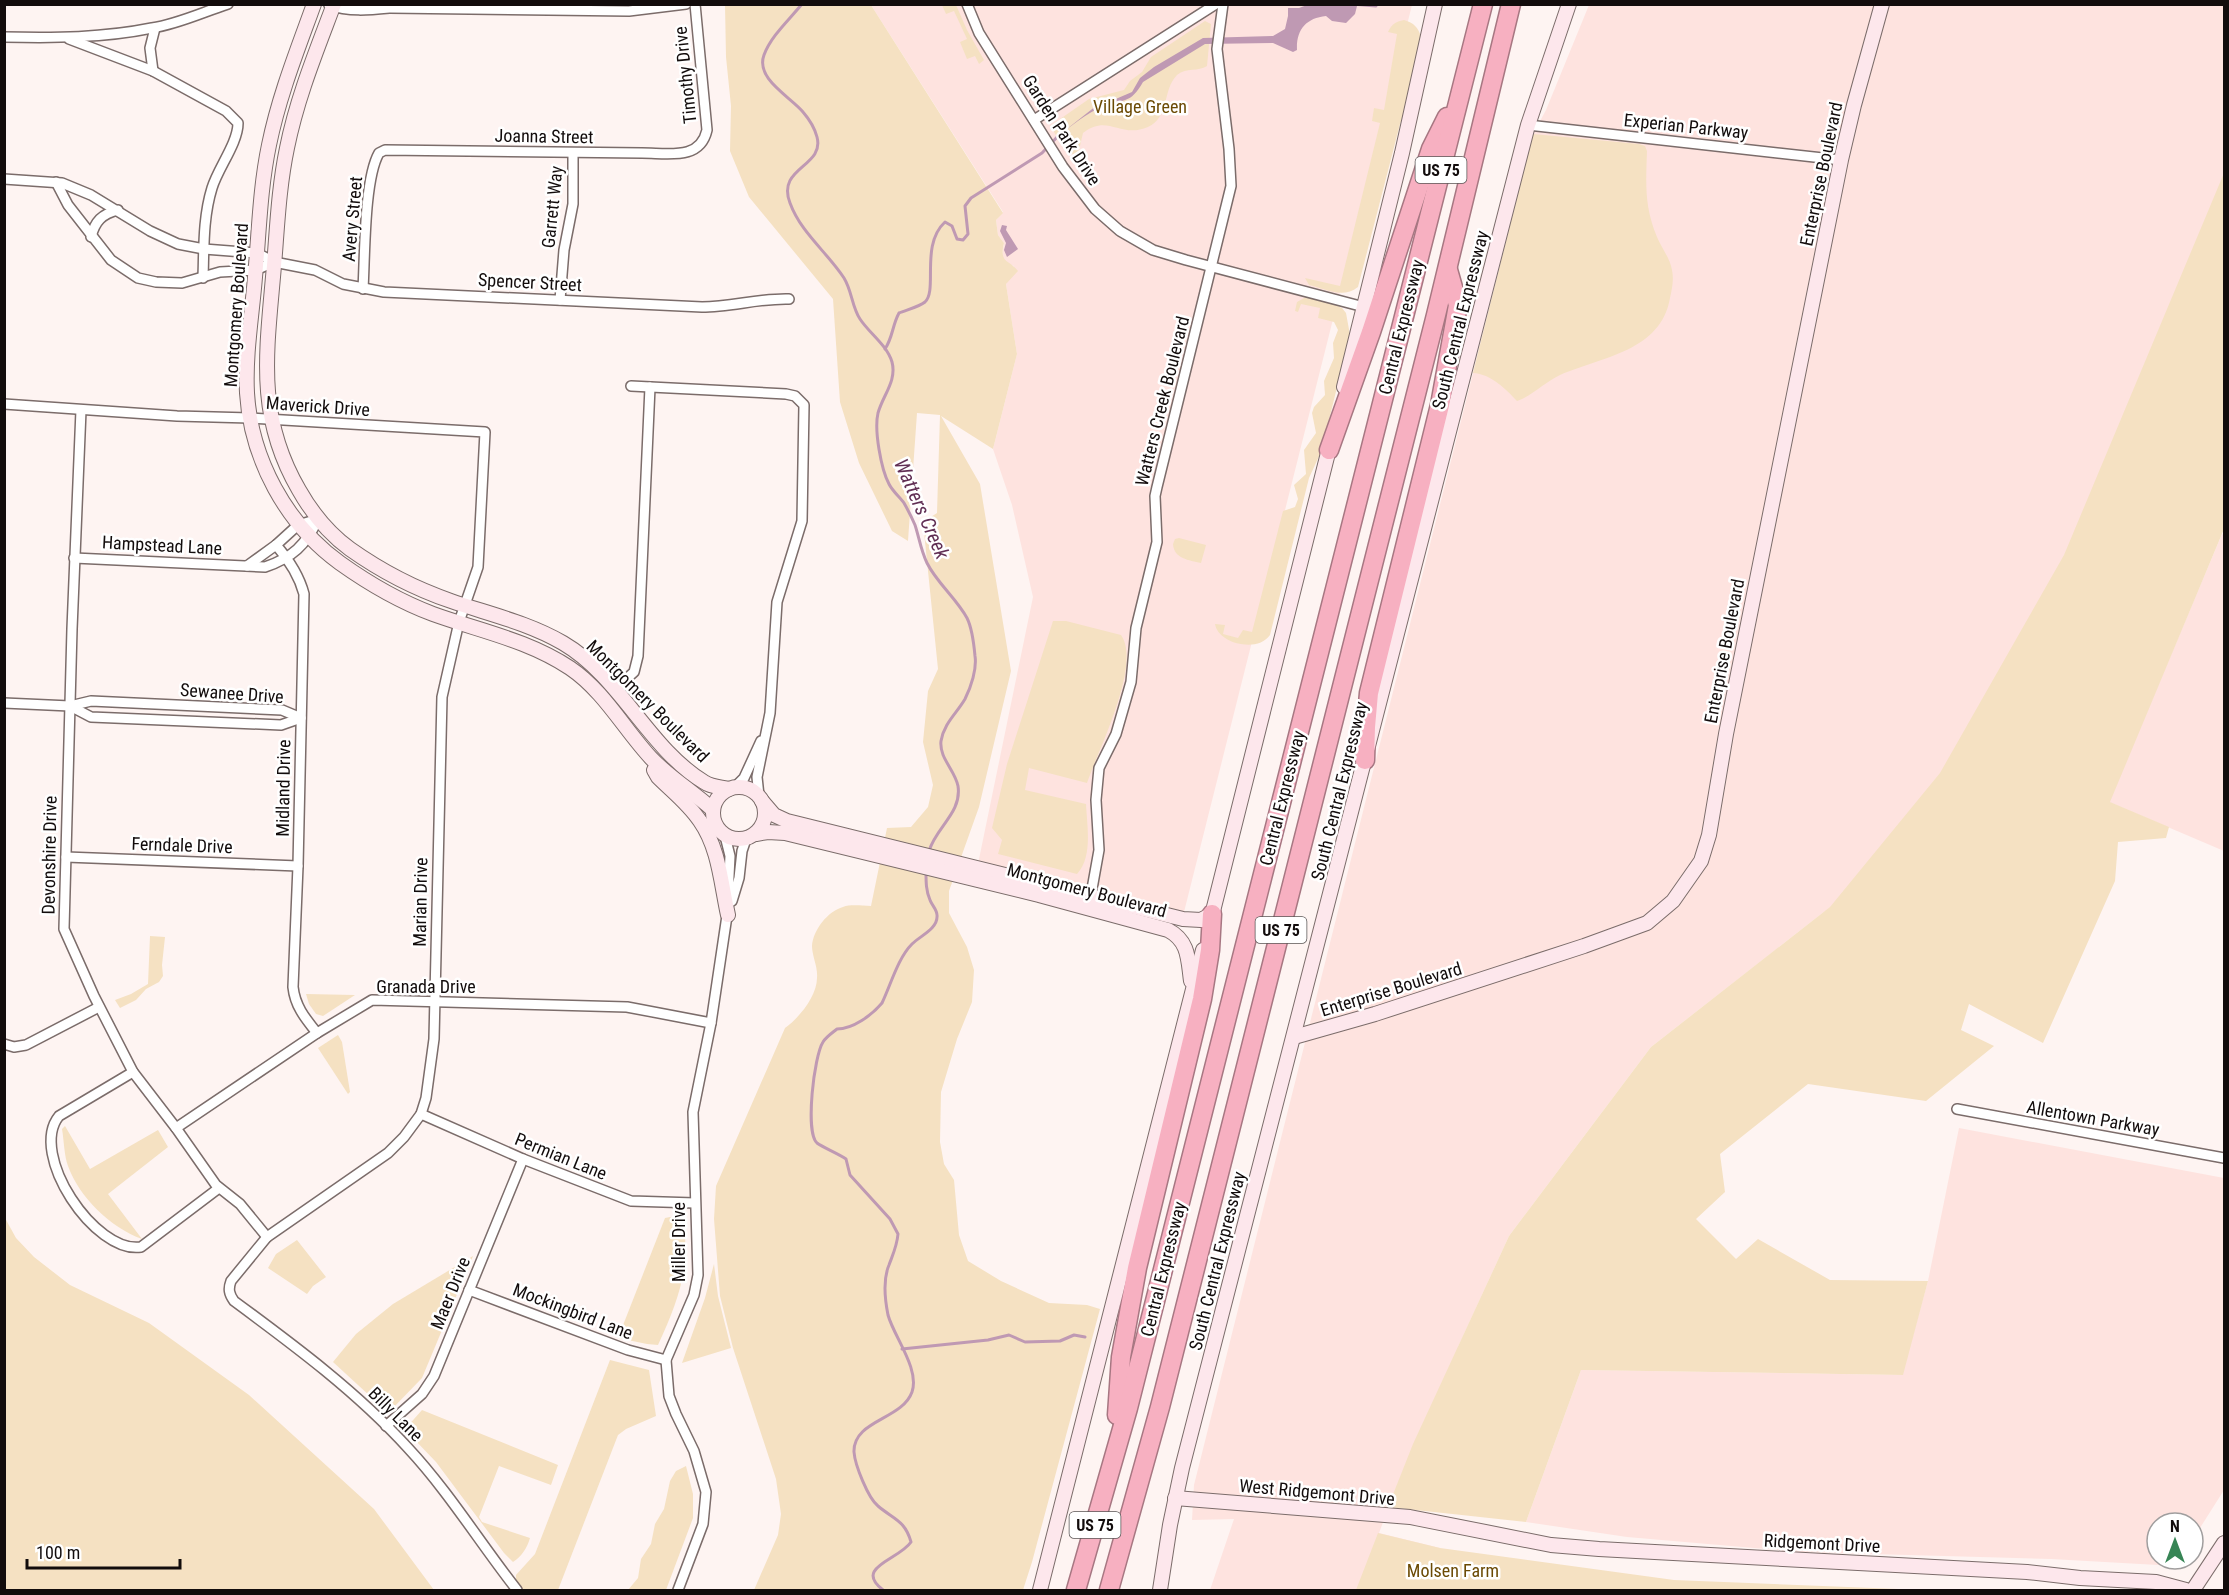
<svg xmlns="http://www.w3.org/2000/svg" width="2229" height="1595" viewBox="0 0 2229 1595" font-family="'Roboto Condensed',sans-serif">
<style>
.built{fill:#fee3df;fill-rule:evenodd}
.green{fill:#f5e1c2}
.water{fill:#bf99b3}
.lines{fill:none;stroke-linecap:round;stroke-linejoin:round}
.stream{stroke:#bf99b3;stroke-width:3}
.street-casing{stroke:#7b6c6a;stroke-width:12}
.secondary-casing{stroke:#7b6c6a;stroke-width:16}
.highway-casing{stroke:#a77782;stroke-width:21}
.street{stroke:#fff;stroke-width:9}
.secondary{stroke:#fde7ec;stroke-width:14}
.highway{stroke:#f7b0c1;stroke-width:18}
.labels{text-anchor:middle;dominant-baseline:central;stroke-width:5;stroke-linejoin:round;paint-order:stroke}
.shield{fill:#fff;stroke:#595555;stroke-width:1.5}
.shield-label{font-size:16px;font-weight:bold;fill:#120c0c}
.street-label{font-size:18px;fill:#120c0c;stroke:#fff}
.park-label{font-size:18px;fill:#6b4a04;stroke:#fff}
.water-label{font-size:20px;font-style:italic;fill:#612f54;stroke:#fff}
</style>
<rect width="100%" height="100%" fill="#fef4f2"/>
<g class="built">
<polygon points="871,5 1412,5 1183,916 978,864 1033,597 1012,505 993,449 1017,354 1006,284 1014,266 1007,264 1002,256 1004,243 998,235 996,220 1003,212"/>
<path d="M1589 5H2224V353L2100 618 1394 1493 1379 1533 1440 1548 1422 1590H1210L1234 1519 1192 1520 1194 1485 1533 134 1546 110ZM1825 911 1458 1347 1509 1236 1651 1047Z"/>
<polygon points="2222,534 2224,535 2224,851 2109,802"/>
<polygon points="1959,1128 2224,1178 2224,1490 2193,1539 2193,1523 2157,1523 2157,1559 2180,1559 2176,1566 2051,1559 1800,1552 1627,1537 1526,1522 1581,1370 1902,1375 1928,1281"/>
</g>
<g class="green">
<path d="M725 5H871L1003 213 996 220 998 235 1004 243C999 264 1009 259 1018 271L1006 284 1017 354 993 449 941 416 980 484 1011 671 979 807 949 891V913L967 947 974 970 972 1002 957 1039 941 1092 940 1142 944 1164 954 1180 959 1235 968 1261 1001 1281 1049 1303 1087 1305 1100 1309 1032 1562 1023 1590H754L778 1535 781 1514 776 1479 733 1348 720 1296 714 1219 716 1186 785 1028C799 1018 817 996 817 978 818 967 812 956 812 946 813 930 828 911 843 907 851 904 862 906 871 906L887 828 911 827 928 807 933 785 923 742 928 691 938 669 923 522 937 513 940 415 917 413 908 541 892 531 859 463 840 402 833 299 749 197 730 151 731 106 726 57Z"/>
<polygon points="942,5 956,5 967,30 984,60 979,64 975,56 967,59 960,42 967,39 954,11 946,14"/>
<path d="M1404 20C1414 23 1418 27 1421 37L1409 100 1400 124 1358 287C1343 299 1326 289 1309 285L1305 278 1340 286 1380 123 1372 121 1374 108 1384 110 1397 34 1388 32C1392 24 1395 22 1404 20Z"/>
<path d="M1205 21 1211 24 1207 66C1198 72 1187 67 1177 75 1162 90 1170 117 1148 127 1120 139 1108 113 1083 133L1079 150 1074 154 1068 153 1050 126 1089 99 1124 90 1130 81 1142 72 1151 57Z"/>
<path d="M1533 134 1639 144 1645 146 1647 151C1646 183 1644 206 1657 237 1662 249 1670 258 1672 270 1674 280 1672 289 1670 298 1661 351 1602 357 1560 375 1545 382 1532 396 1517 401 1506 389 1491 374 1473 373Z"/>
<polygon points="2224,173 2224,529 2110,802 2169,827 2166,838 2118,842 2115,881 2043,1043 1969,1004 1961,1030 1994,1046 1926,1101 1808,1084 1720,1154 1725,1192 1696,1219 1736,1259 1758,1239 1830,1280 1928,1281 1903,1375 1581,1370 1526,1522 1388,1507 1413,1444 1509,1236 1651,1047 1830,907 1940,773 2064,555"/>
<path d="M1306 297 1336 305 1342 308 1346 313 1350 335 1321 452 1309 478 1270 635C1258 653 1218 644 1215 624L1225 625 1223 634 1238 638 1243 630 1252 632 1283 511 1295 507 1298 499 1294 485 1306 474 1304 450 1316 433 1312 413 1314 407 1325 395 1324 381 1334 358 1333 343 1338 330 1334 322 1318 318 1320 308 1301 304 1298 312 1295 311 1297 302Z"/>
<path d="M1179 538 1206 545 1201 563C1189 560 1174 559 1173 544L1175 539Z"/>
<path d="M1053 621H1066L1121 635C1142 664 1098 751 1087 783L1029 768 1025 790 1086 804C1087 826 1093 857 1077 874L998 854 1002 840 992 828 1007 764Z"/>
<polygon points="150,936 165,937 162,965 163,976 159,982 146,989 136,1000 120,1008 115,1000 131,994 148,984"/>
<polygon points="306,994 355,995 323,1016 316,1014 309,1004"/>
<polygon points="338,1035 342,1042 350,1092 348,1094 318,1048"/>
<path d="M65 1126 90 1169 158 1130 168 1147 108 1194 142 1239C111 1228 79 1197 68 1166 64 1155 64 1140 62 1129Z"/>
<path d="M670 1217 683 1219C691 1268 678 1301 658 1345L647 1344 618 1338 665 1218Z"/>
<polygon points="5,1218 16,1238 34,1257 70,1285 149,1323 249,1395 374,1509 434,1590 5,1590"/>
<polygon points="297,1240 326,1277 313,1286 307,1294 268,1268 276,1254"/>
<polygon points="473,1256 422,1378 392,1409 383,1408 333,1362 356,1334 393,1304"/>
<polygon points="714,1264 718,1296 731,1348 682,1363 705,1298"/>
<polygon points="610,1360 649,1370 656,1416 626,1429 618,1435 558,1590 522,1590 516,1583 516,1575 535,1554"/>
<path d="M422 1410 558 1465 551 1485 499 1466 479 1517 482 1522 530 1538C527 1548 522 1556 513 1562L504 1553 436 1462 413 1438 406 1428Z"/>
<polygon points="686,1466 693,1494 693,1518 666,1590 628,1590 638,1578 641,1559 651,1544 655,1524 664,1509 670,1481 676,1471"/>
<polygon points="1378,1533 1440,1548 1674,1580 1924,1590 1356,1590"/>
</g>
<g class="water">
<path d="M1307 5 1357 6 1355 14 1346 23 1332 21 1326 16C1306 18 1296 30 1297 50L1293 52 1273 43 1205 44 1143 82C1130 105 1124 98 1102 107 1086 113 1072 126 1058 136L1101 102 1111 101 1132 92 1140 78 1154 67 1203 38 1273 36 1285 29 1288 16V8H1299Z"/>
<polygon points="1002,225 1007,226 1006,230 1018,249 1007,257 1004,250 1006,243 1000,231"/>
</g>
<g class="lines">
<g class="stream">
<path d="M802 4C789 20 771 36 764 55 755 79 791 97 803 112 809 119 815 129 817 137 825 167 776 167 790 203 801 233 827 252 844 278 852 291 852 307 860 319 869 333 887 345 892 362 897 381 883 395 878 413 874 430 881 469 889 484 893 492 900 497 904 503 908 510 912 518 915 525 919 537 921 551 927 563 937 583 956 598 967 618 972 628 974 645 975 656 977 669 971 687 965 699 957 713 944 723 941 741 939 758 955 770 958 786 962 813 936 827 929 851"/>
<polyline points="1352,4 1376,6"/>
<path d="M885 349C893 337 892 326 899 313 906 310 919 307 925 302 938 290 920 245 945 222L952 226 957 239 963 240 968 234 965 206 971 198 1042 153 1060 134"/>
<polyline points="902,1349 988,1340 1009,1335 1025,1342 1060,1341 1074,1335 1085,1337"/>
<path d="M883 1590C853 1567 899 1560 911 1542 905 1520 893 1519 878 1506 868 1498 855 1465 854 1452 853 1420 902 1420 912 1392 920 1369 894 1337 888 1315 885 1300 883 1279 889 1265 893 1254 897 1246 898 1234L890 1219 850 1175 846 1159C839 1154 822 1147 817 1143 805 1132 814 1056 823 1042 826 1037 832 1033 837 1029 853 1029 872 1015 882 1003 891 984 898 958 912 944 920 936 937 929 937 917 938 910 932 906 930 900 926 891 926 882 926 872"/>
</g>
<g class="street-casing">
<g id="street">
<polyline points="967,4 979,33 1063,167 1095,209 1120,231 1153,250 1186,260 1364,307"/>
<path d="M329 5C349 12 369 10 390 8L629 11 686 4"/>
<path d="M4 37C55 38 103 38 152 28 178 24 203 12 228 4"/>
<path d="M69 39 153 71 226 111 238 123C238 143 218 168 212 188 203 217 204 248 203 278"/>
<polyline points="153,71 150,48 155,28"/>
<polyline points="1034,120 1216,4"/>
<polyline points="1528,125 1841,160"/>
<path d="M4 179 62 183 91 195 150 231 178 244 204 249 257 253 274 262 315 270 343 284 384 292 702 307C731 307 760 298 789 299"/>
<polyline points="56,182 68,205 111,260 138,278 156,282 182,283 220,272 256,270 274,262"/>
<path d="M91 237C95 221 102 214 118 210"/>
<path d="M363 289C365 256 364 179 379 153L385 150 642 153C668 153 700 161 707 130L695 4"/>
<polyline points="560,300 564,250 573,204 573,154"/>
<polyline points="631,386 786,394 795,396 804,405 802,521 777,602 770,713 757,777 759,796"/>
<path d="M4 404 177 416 250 418 485 432 478 567 459 622 442 697 434 1039 426 1098 421 1114 404 1137 388 1153 267 1237 231 1281C228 1289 229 1294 234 1301 295 1346 357 1392 408 1448 449 1492 480 1543 517 1590"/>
<polyline points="81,410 72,629 64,929 94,996 133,1072 176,1128 216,1185 240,1204 267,1237"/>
<path d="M276 545C289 560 299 575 304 594L298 866 293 987C295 1006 305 1018 317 1033"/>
<path d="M74 558 265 567C292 558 306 545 318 519"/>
<polyline points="247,566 276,545 298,525 318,519"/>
<polyline points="615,689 634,672 638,656 650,387"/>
<polyline points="4,703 70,706 91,701 282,710 301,718"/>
<polyline points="70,706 91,717 281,725 301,718"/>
<polyline points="735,787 744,778 761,741"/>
<polyline points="725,836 730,856 728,896"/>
<polyline points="66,857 298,866"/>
<polyline points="1090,900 1099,850 1096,800 1099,768 1116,734 1131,682 1136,628 1157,542 1155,496 1157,487 1231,186 1229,149 1217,49 1223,4"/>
<polyline points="732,901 739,878 742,851 746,839"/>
<polyline points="4,1044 14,1047 26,1045 99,1007"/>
<path d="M133 1072 59 1116C28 1154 95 1254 141 1247L219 1188"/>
<polyline points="1957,1109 2224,1158"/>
<polyline points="421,1114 523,1159 631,1201 695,1203"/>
<polyline points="176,1128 317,1033 372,1000 627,1007 711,1023"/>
<polyline points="469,1290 628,1350 666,1360"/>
<polyline points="386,1426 422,1394 434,1376 523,1159"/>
<polyline points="678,1590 703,1524 706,1492 694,1451 676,1414 669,1396 666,1360 694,1295 698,1275 693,1112 711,1023 728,909"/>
</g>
</g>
<g class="secondary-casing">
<g id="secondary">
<path d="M314 4C297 51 279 96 269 145 260 188 259 233 255 277 252 315 245 354 247 393 251 459 286 524 340 563 368 583 401 602 433 614 480 631 528 640 570 668 604 691 624 729 651 758 670 778 692 791 712 809"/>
<path d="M334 4C316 52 297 98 287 148 278 191 277 234 273 277 266 356 257 418 299 490 312 513 328 533 350 549 381 571 416 589 451 601 489 614 529 623 563 643 621 677 648 748 704 782 711 787 720 787 729 789"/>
<polyline points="1344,387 1402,153 1435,4"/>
<path d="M654 770 658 777C672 791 689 804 700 821 719 848 721 883 728 915"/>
<circle cx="739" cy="813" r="26"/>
<polyline points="762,801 774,815 787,821 1183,919 1201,920 1212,914"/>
<path d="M756 834 768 832 785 833 1039 895 1168 930C1189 941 1188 959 1191 981"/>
<polyline points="1210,923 1331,441"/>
<polyline points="1294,1037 1375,1014 1584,946 1647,923 1673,901 1701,861 1709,835 1726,734 1841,160 1854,105 1882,4"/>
<polyline points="1175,1498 1410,1517 1551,1545 1599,1549 2027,1572 2080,1578 2156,1582 2186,1590"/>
<polyline points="1040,1590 1203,950"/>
<polyline points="1160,1590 1170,1525 1182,1468 1528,125 1569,4"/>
<polyline points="2193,1590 2224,1543"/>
</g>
</g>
<g class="highway-casing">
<g id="highway">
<polyline points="1329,450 1371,332 1431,149 1447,117"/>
<polyline points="1365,760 1366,727 1369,693 1440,405 1458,305 1448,270"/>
<polyline points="1117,1415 1121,1357 1137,1268 1202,999 1210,950 1212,914"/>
<polyline points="1076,1590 1128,1408 1483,4"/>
<polyline points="1109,1590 1160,1407 1436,315 1511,4"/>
</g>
</g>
<use href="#street" class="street"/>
<use href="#secondary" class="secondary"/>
<use href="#highway" class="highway"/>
</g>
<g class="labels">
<g class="shield">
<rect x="1415.5" y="157" width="51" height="26" rx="4.5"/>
<rect x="1255.5" y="917" width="51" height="26" rx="4.5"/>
<rect x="1069.5" y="1512" width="51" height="26" rx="4.5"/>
</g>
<g class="shield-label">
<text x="1441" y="170">US 75</text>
<text x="1281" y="930">US 75</text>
<text x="1095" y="1525">US 75</text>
</g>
<g class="street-label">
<text transform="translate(685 75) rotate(-96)">Timothy Drive</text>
<text transform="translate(1686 126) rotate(6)">Experian Parkway</text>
<text transform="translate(1062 130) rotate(57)">Garden Park Drive</text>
<text transform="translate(544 136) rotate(1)">Joanna Street</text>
<text transform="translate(1821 174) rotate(-78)">Enterprise Boulevard</text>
<text transform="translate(552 207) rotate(-84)">Garrett Way</text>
<text transform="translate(352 219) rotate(-85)">Avery Street</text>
<text transform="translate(530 282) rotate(3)">Spencer Street</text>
<text transform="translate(236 305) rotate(-86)">Montgomery Boulevard</text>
<text transform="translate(1460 320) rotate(-76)">South Central Expressway</text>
<text transform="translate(1401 327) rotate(-76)">Central Expressway</text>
<text transform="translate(1162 401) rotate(-76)">Watters Creek Boulevard</text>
<text transform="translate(318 406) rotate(4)">Maverick Drive</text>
<text transform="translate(162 545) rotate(3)">Hampstead Lane</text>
<text transform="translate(1724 651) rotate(-79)">Enterprise Boulevard</text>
<text transform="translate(232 693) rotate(4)">Sewanee Drive</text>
<text transform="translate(648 701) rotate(45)">Montgomery Boulevard</text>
<text transform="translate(283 788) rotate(-89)">Midland Drive</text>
<text transform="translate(1339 791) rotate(-76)">South Central Expressway</text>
<text transform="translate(1282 798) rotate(-76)">Central Expressway</text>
<text transform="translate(182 845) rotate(2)">Ferndale Drive</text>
<text transform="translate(49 855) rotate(-89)">Devonshire Drive</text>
<text transform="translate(1087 890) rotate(15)">Montgomery Boulevard</text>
<text transform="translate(420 902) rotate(-89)">Marian Drive</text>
<text x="426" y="986">Granada Drive</text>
<text transform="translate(1391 989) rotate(-17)">Enterprise Boulevard</text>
<text transform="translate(2093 1118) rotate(10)">Allentown Parkway</text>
<text transform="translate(561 1156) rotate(22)">Permian Lane</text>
<text transform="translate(678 1242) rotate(-90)">Miller Drive</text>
<text transform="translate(1217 1261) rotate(-76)">South Central Expressway</text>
<text transform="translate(1163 1269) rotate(-76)">Central Expressway</text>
<text transform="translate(450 1293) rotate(-68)">Maer Drive</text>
<text transform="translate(573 1311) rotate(21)">Mockingbird Lane</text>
<text transform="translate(396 1414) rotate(45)">Billy Lane</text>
<text transform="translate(1317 1492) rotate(5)">West Ridgemont Drive</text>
<text transform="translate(1822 1543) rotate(3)">Ridgemont Drive</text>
</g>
<g class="park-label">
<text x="1140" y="106">Village Green</text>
<text x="1453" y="1570">Molsen Farm</text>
</g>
<g class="water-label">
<text transform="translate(922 509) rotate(66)">Watters Creek</text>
</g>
</g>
<rect width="2229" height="1595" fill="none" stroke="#120c0c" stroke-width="12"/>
<g transform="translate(2175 1541)"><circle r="28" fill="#ffffff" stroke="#a09e9e" stroke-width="1.5"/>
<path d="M0-4.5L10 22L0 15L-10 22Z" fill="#378555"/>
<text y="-9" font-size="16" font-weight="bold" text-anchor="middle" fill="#120c0c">N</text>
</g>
<path d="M27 1559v9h153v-9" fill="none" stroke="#120c0c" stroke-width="3"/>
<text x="36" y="1559" font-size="18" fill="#120c0c" stroke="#ffffff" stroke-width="4.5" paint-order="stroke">100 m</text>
</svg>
